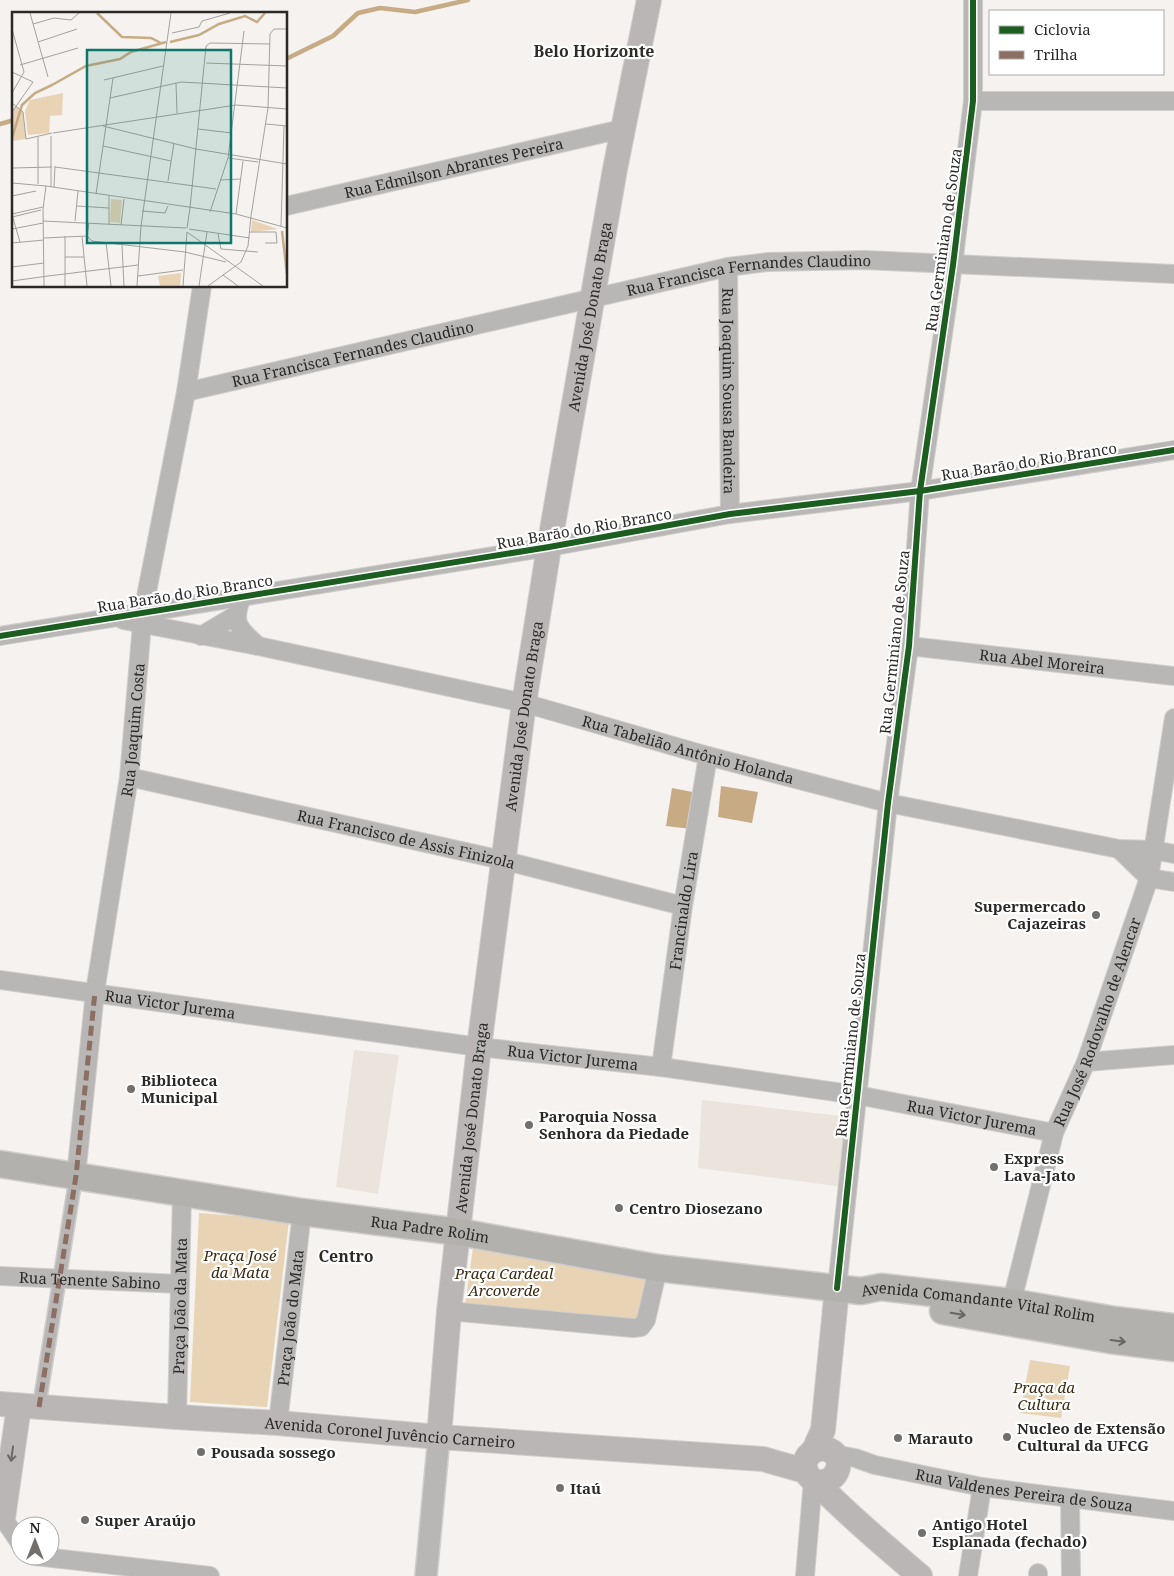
<svg xmlns="http://www.w3.org/2000/svg" width="1174" height="1576" viewBox="0 0 1174 1576" font-family="'Noto Serif',serif">
<style>
.built{fill:#ebe4dd}
.green{fill:#e8d3b5}
.water{fill:#c7ab84}
.lines{fill:none;stroke-linecap:round;stroke-linejoin:round}
.stream{stroke:#c7ab84;stroke-width:4.5}
.pedestrian-casing{stroke:#d0cecc;stroke-width:15}
.minor-casing{stroke:#d0cecc;stroke-width:20}
.tertiary-casing{stroke:#d0cecc;stroke-width:24}
.secondary-casing{stroke:#d0cecc;stroke-width:26}
.primary-casing{stroke:#d0cecc;stroke-width:29}
.pedestrian{stroke:#b9b7b6;stroke-width:12}
.minor{stroke:#b9b7b6;stroke-width:18}
.tertiary{stroke:#b9b7b6;stroke-width:21}
.secondary{stroke:#b9b6b5;stroke-width:24}
.primary{stroke:#b2b1ae;stroke-width:26}
.quiet{stroke:#8d6e63;stroke-width:5;stroke-dasharray:10 5;stroke-linecap:butt}
.cycleway-casing{stroke:#fff;stroke-width:9}
.cycleway{stroke:#1b5e20;stroke-width:6}
.oneway{stroke:#686664}
.oneway2{stroke:#6b6867}
.poi-dot{fill:#726f6d;stroke:#fff;stroke-width:2}
.labels{text-anchor:middle;dominant-baseline:central;stroke-width:4.5;stroke-linejoin:round;paint-order:stroke}
.street-label{font-size:15px;fill:#2b2927;stroke:#fff}
.poi-label{font-size:15px;font-weight:bold;fill:#2b2927;stroke:#fff;text-anchor:start}
.park-label{font-size:15px;font-style:italic;fill:#3b2b11;stroke:#fff}
.neighbourhood-label{font-size:16px;font-weight:bold;fill:#2f2c28;stroke:#fff}
.inset-river{fill:none;stroke:#c7ab84;stroke-width:2.5}
.inset-road{fill:none;stroke:#a4a29f;stroke-width:1}
.view{fill:#0f766e;fill-opacity:0.15;stroke:#0f766e;stroke-width:2.5}
.inset-edge{fill:none;stroke:#2b2927;stroke-width:2.5}
</style>
<rect width="100%" height="100%" fill="#f5f2ef"/>
<g class="built">
<polygon points="354,1050 399,1055 378,1194 336,1187"/>
<polygon points="702,1100 850,1117 844,1187 698,1168"/>
</g>
<g class="green">
<polygon points="199,1213 289,1220 267,1407 190,1402"/>
<polygon points="473,1248 646,1275 641,1324 465,1305"/>
<polygon points="1030,1360 1070,1366 1061,1418 1020,1413"/>
</g>
<g class="water">
<polygon points="721,786 758,792 752,823 718,817"/>
<polygon points="672,788 698,793 691,829 666,826"/>
</g>
<g class="lines">
<g class="stream">
<polyline points="286,59 333,36 358,13 380,8 415,12 468,0"/>
<polyline points="0,124 14,120"/>
</g>
<g class="pedestrian-casing">
<polyline id="pedestrian" points="39,1407 76,1176"/>
</g>
<g class="minor-casing">
<g id="minor">
<polyline points="973,101 1174,101"/>
<path id="s1" d="M286 206 622 129"/>
<path id="s2" d="M728 267 730 514"/>
<path id="s3" d="M186 392 728 267 768 262 865 260 1174 274"/>
<path d="M242 597C231 623 239 629 258 646"/>
<path id="s4" d="M123 620 258 646 524 703 708 756 888 803 1119 849 1153 850 1174 854"/>
<polyline points="0,636 549,547 730,514 920,491 1174,450"/>
<polyline points="201,636 236,615"/>
<path id="s5" d="M909 646 1174 676"/>
<path id="s6" d="M129 777 502 860 683 906"/>
<polyline points="1119,849 1149,878 1174,882"/>
<path id="s7" d="M0 980 479 1047 661 1067 857 1095 1054 1133"/>
<polyline points="1086,1062 1174,1055"/>
<path id="s8" d="M661 1067 683 906 708 756"/>
<path id="s9" d="M76 1176 95 992 129 777 143 612 186 392 202 286"/>
<path id="s10" d="M0 1276 180 1284"/>
<polyline points="837,1288 888,803 909,646 920,491 953,265 973,101 973,0"/>
<polyline points="449,1311 633,1328 641,1327 646,1320 658,1268"/>
<path id="s11" d="M1009 1313 1054 1133 1086 1062 1149 878 1174 718"/>
<path id="s12" d="M177 1417 182 1193"/>
<path id="s13" d="M278 1423 302 1212"/>
<path id="s14" d="M834 1454 855 1458 875 1465 982 1487 1174 1511"/>
<polyline points="1070,1499 1071,1576"/>
<polyline points="3,1518 20,1543"/>
<polyline points="35,1556 210,1576"/>
<polyline points="805,1576 813,1480"/>
<polyline points="968,1576 982,1487"/>
<polyline points="1038,1576 1038,1573"/>
</g>
</g>
<g class="tertiary-casing">
<polyline id="tertiary" points="426,1576 439,1437"/>
</g>
<g class="secondary-casing">
<g id="secondary">
<path id="s15" d="M0 1404 177 1417 278 1423 439 1437 763 1459 805 1471"/>
<path id="s16" d="M439 1437 449 1311 479 1047 524 703 549 547 615 169 649 0"/>
<polyline points="814,1450 823,1430 837,1288"/>
<path d="M816 1482C840 1485 847 1454 826 1449 820 1448 813 1450 809 1455 804 1460 804 1467 807 1473 809 1479 816 1481 820 1486 851 1518 886 1547 920 1576"/>
<polyline points="0,1518 3,1518 19,1406"/>
</g>
</g>
<g class="primary-casing">
<g id="primary">
<path id="s17" d="M0 1164 302 1212 459 1232 658 1268 861 1291 881 1287 1011 1302 1115 1320 1174 1327"/>
<polyline points="943,1311 1110,1340 1174,1348"/>
</g>
</g>
<use href="#pedestrian" class="pedestrian"/>
<use href="#minor" class="minor"/>
<use href="#tertiary" class="tertiary"/>
<use href="#secondary" class="secondary"/>
<use href="#primary" class="primary"/>
<polyline class="quiet" points="39,1407 76,1176 95,992"/>
<g class="cycleway-casing">
<g id="cycleway">
<polyline points="0,636 549,547 730,514 920,491 1174,450"/>
<polyline points="837,1288 888,803 909,646 920,491 953,265 973,101 973,0"/>
</g>
</g>
<use href="#cycleway" class="cycleway"/>
</g>
<defs><path id="oneway-shaft" d="M-6 0H5M1.5-3L5.5 0L1.5 3" fill="none" stroke-width="1.6" stroke-linecap="round" stroke-linejoin="round" transform="scale(1.25)"/></defs>
<g class="oneway">
<use href="#oneway-shaft" transform="translate(958 1314) rotate(9)"/>
<use href="#oneway-shaft" transform="translate(1118 1341) rotate(7)"/>
</g>
<use class="oneway2" href="#oneway-shaft" transform="translate(12 1454) rotate(98)"/>
<g class="poi-dot">
<circle cx="1096" cy="915" r="5"/>
<circle cx="131" cy="1089" r="5"/>
<circle cx="529" cy="1125" r="5"/>
<circle cx="994" cy="1167" r="5"/>
<circle cx="619" cy="1208" r="5"/>
<circle cx="1007" cy="1437" r="5"/>
<circle cx="898" cy="1438" r="5"/>
<circle cx="201" cy="1452" r="5"/>
<circle cx="560" cy="1488" r="5"/>
<circle cx="85" cy="1520" r="5"/>
<circle cx="922" cy="1533" r="5"/>
</g>
<g class="labels">
<g class="street-label">
<text stroke="none"><textPath href="#s1" startOffset="172">Rua Edmilson Abrantes Pereira</textPath></text>
<text transform="translate(943 240) rotate(-82)">Rua Germiniano de Souza</text>
<text stroke="none"><textPath href="#s3" startOffset="576">Rua Francisca Fernandes Claudino</textPath></text>
<text stroke="none"><textPath href="#s16" startOffset="1131">Avenida José Donato Braga</textPath></text>
<text stroke="none"><textPath href="#s3" startOffset="171">Rua Francisca Fernandes Claudino</textPath></text>
<text stroke="none"><textPath href="#s2" startOffset="124">Rua Joaquim Sousa Bandeira</textPath></text>
<text transform="translate(1029 461) rotate(-9)">Rua Barāo do Rio Branco</text>
<text transform="translate(584 528) rotate(-10)">Rua Barāo do Rio Branco</text>
<text transform="translate(185 593) rotate(-9)">Rua Barāo do Rio Branco</text>
<text transform="translate(894 642) rotate(-84)">Rua Germiniano de Souza</text>
<text stroke="none"><textPath href="#s5" startOffset="134">Rua Abel Moreira</textPath></text>
<text stroke="none"><textPath href="#s16" startOffset="726">Avenida José Donato Braga</textPath></text>
<text stroke="none"><textPath href="#s9" startOffset="450">Rua Joaquim Costa</textPath></text>
<text stroke="none"><textPath href="#s4" startOffset="580">Rua Tabelião Antônio Holanda</textPath></text>
<text stroke="none"><textPath href="#s6" startOffset="284">Rua Francisco de Assis Finizola</textPath></text>
<text stroke="none"><textPath href="#s8" startOffset="158">Francinaldo Lira</textPath></text>
<text stroke="none"><textPath href="#s7" startOffset="172">Rua Victor Jurema</textPath></text>
<text stroke="none"><textPath href="#s11" startOffset="305">Rua José Rodovalho de Alencar</textPath></text>
<text transform="translate(850 1045) rotate(-84)">Rua Germiniano de Souza</text>
<text stroke="none"><textPath href="#s7" startOffset="578">Rua Victor Jurema</textPath></text>
<text stroke="none"><textPath href="#s16" startOffset="321">Avenida José Donato Braga</textPath></text>
<text stroke="none"><textPath href="#s7" startOffset="982">Rua Victor Jurema</textPath></text>
<text stroke="none"><textPath href="#s17" startOffset="435">Rua Padre Rolim</textPath></text>
<text stroke="none"><textPath href="#s10" startOffset="90">Rua Tenente Sabino</textPath></text>
<text stroke="none"><textPath href="#s12" startOffset="111">Praça João da Mata</textPath></text>
<text stroke="none"><textPath href="#s17" startOffset="989">Avenida Comandante Vital Rolim</textPath></text>
<text stroke="none"><textPath href="#s13" startOffset="106">Praça João do Mata</textPath></text>
<text stroke="none"><textPath href="#s15" startOffset="391">Avenida Coronel Juvêncio Carneiro</textPath></text>
<text stroke="none"><textPath href="#s14" startOffset="194">Rua Valdenes Pereira de Souza</textPath></text>
</g>
<g class="poi-label">
<text x="1086" y="906" text-anchor="end">Supermercado<tspan x="1086" dy="17">Cajazeiras</tspan></text>
<text x="141" y="1080">Biblioteca<tspan x="141" dy="17">Municipal</tspan></text>
<text x="539" y="1116">Paroquia Nossa<tspan x="539" dy="17">Senhora da Piedade</tspan></text>
<text x="1004" y="1158">Express<tspan x="1004" dy="17">Lava-Jato</tspan></text>
<text x="629" y="1208">Centro Diosezano</text>
<text x="1017" y="1428">Nucleo de Extensão<tspan x="1017" dy="17">Cultural da UFCG</tspan></text>
<text x="908" y="1438">Marauto</text>
<text x="211" y="1452">Pousada sossego</text>
<text x="570" y="1488">Itaú</text>
<text x="95" y="1520">Super Araújo</text>
<text x="932" y="1524">Antigo Hotel<tspan x="932" dy="17">Esplanada (fechado)</tspan></text>
</g>
<g class="park-label">
<text x="240" y="1255">Praça José<tspan x="240" dy="17">da Mata</tspan></text>
<text x="504" y="1273">Praça Cardeal<tspan x="504" dy="17">Arcoverde</tspan></text>
<text x="1044" y="1387">Praça da<tspan x="1044" dy="17">Cultura</tspan></text>
</g>
<g class="neighbourhood-label">
<text x="594" y="51">Belo Horizonte</text>
<text x="346" y="1256">Centro</text>
</g>
</g>
<g transform="translate(12 12)">
<rect width="275" height="275" fill="#f5f2ef"/>
<path d="M51 81 50 103 38 104 37 121 16 123 13 99 18 88ZM4 94 11 99 14 127 0 129V100ZM99 187 110 188 108 211 98 210ZM240 208 266 217 239 220ZM169 261 168 274H148L146 264Z" fill="#e8d3b5"/>
<path class="inset-river" d="M85 1 110 25 139 26 149 31M158 30 187 23 207 12 233 4 245 10 253 1M40 73 74 54 108 47 119 40 154 30M0 126 10 93 23 81 40 73M270 219 275 262"/>
<path class="inset-road" d="M18 1 36 65M190 9 218 1M21 12 42 6 59 8 67 1M0 17 12 60 0 81M160 21 187 15 190 9M26 30 65 17M194 51 275 54M8 53 66 36M0 60 21 70 0 100M92 68 151 54M164 71 165 101M98 86 169 70 275 76M0 91 11 100 14 127 40 121M254 112 275 114M91 114 184 137 275 152M186 117 220 121M41 121 224 93 275 97M26 125V172M91 134 159 149M216 146 246 150M43 155 204 177M0 156 40 155M208 168 229 167M156 169 162 131M0 171 34 174M39 175V124M42 175 43 154M84 182 101 66M0 184 24 179M65 194 97 196M178 196 194 34 198 31 258 32M130 199 153 201 156 194M198 200 216 146 232 19M0 202 31 195M224 202 231 149M0 203 8 230M239 204 256 96 258 22 262 17H275M0 205 29 198M31 209 174 216M63 209 66 179M97 212V184M109 213 112 187M129 214 159 1M269 214 272 114M175 216 178 196M0 217 31 211M177 217 238 226M175 220 251 274M237 220H264L265 231H253M206 222 209 237 246 240M70 224 75 274M75 224 80 229 173 240 214 250M32 226 75 224 77 211M94 230 99 274M0 231 32 228M110 233 112 274M53 245H72M0 255 32 251M211 263 226 274M36 264 126 253M126 264 171 258M0 269 36 264M32 274 31 197 34 174 224 202 275 216M53 274V224M125 274 129 214M171 274 175 220M187 274 195 220M196 274 229 250 236 234 239 204"/>
<path class="view" d="M75 38H219V231H75Z"/>
<rect width="275" height="275" class="inset-edge"/>
</g>
<rect x="989" y="10" width="175" height="65" fill="#ffffff" stroke="#aaa9a9"/>
<rect x="999" y="26" width="25" height="8" fill="#1b5e20" stroke="#aaa9a9"/>
<text x="1034" y="35" font-size="15" fill="#2b2927">Ciclovia</text>
<rect x="999" y="51" width="25" height="8" fill="#8d6e63" stroke="#aaa9a9"/>
<text x="1034" y="60" font-size="15" fill="#2b2927">Trilha</text>
<g transform="translate(35 1541)"><circle r="24" fill="#ffffff" stroke="#aaa9a9"/>
<path d="M0-4L9 19L0 12L-9 19Z" fill="#726f6d"/>
<text y="-8" font-size="14" font-weight="bold" text-anchor="middle" fill="#2b2927">N</text>
</g>
</svg>
